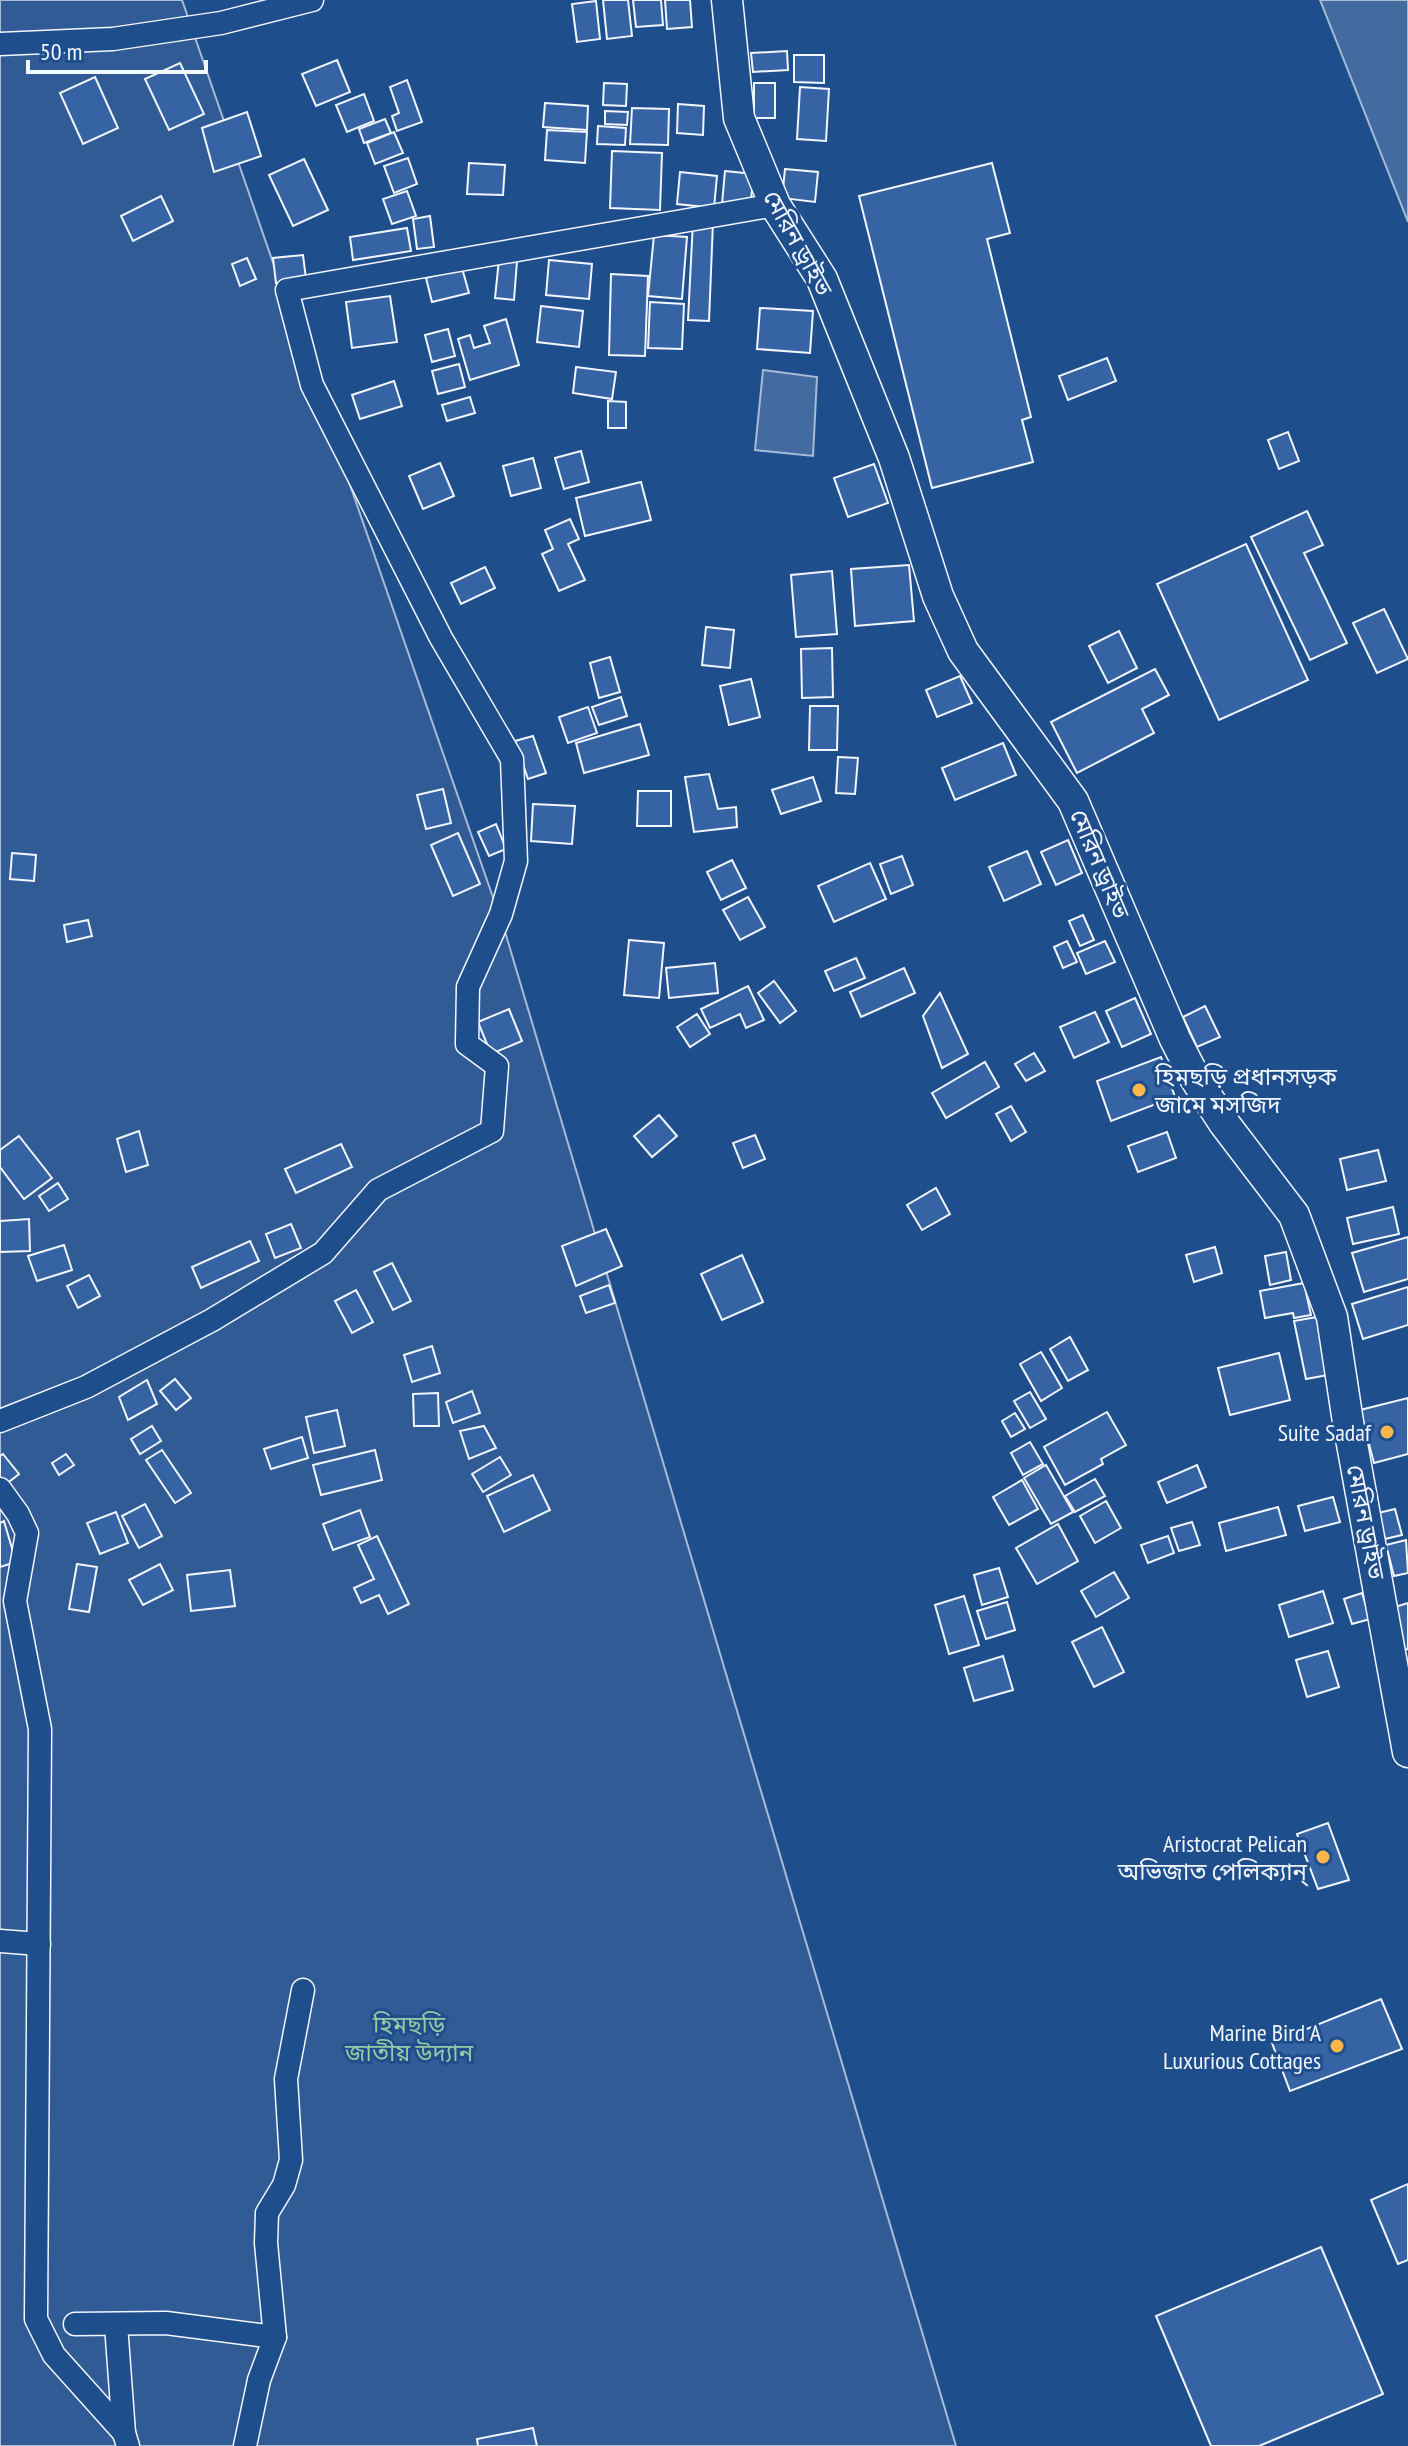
<svg xmlns="http://www.w3.org/2000/svg" width="1408" height="2446" viewBox="0 0 1408 2446" font-family="'PT Sans Narrow','Noto Sans Bengali',sans-serif">
<style>
.built{fill:#305b95;stroke:#a8bbd7;stroke-width:2}
.water{fill:#446ba0;stroke:#a8bbd7;stroke-width:2}
.building{fill:#3563a3;stroke:#f2f6ff;stroke-width:2}
.lines{fill:none;stroke-linecap:round;stroke-linejoin:round}
.street-casing{stroke:#f2f6ff;stroke-width:25}
.secondary-casing{stroke:#f2f6ff;stroke-width:33}
.street{stroke:#1f4e8c;stroke-width:22}
.secondary{stroke:#1f4e8c;stroke-width:30}
.poi-dot{fill:#ffb74d;stroke:#1f4e8c;stroke-width:3}
.labels{text-anchor:middle;dominant-baseline:central;stroke-width:6;stroke-linejoin:round;paint-order:stroke}
.street-label{font-size:24px;fill:#f2f6ff;stroke:#1f4e8c}
.poi-label{font-size:24px;fill:#f2f6ff;stroke:#1f4e8c;text-anchor:end}
.park-label{font-size:24px;fill:#97c8a6;stroke:#1f4e8c}
</style>
<rect width="100%" height="100%" fill="#1f4e8c"/>
<polygon class="built" points="0,0 182,0 506,935 956,2446 0,2446"/>
<g class="water">
<polygon points="1320,0 1408,0 1408,222 1328,20"/>
<polygon points="763,370 817,377 813,456 755,450"/>
</g>
<g class="building">
<polygon points="603,0 628,0 632,36 607,39"/>
<polygon points="633,0 661,0 663,25 636,27"/>
<polygon points="665,0 690,0 692,27 667,29"/>
<polygon points="596,1 600,39 577,42 572,4"/>
<polygon points="787,51 788,70 753,72 751,53"/>
<polygon points="794,55 824,55 824,83 794,82"/>
<polygon points="337,60 350,92 316,106 302,74"/>
<polygon points="180,63 204,114 169,130 145,79"/>
<polygon points="95,77 118,128 83,144 60,93"/>
<polygon points="407,80 422,122 397,131 392,116 399,113 390,87"/>
<polygon points="604,83 627,84 626,106 603,105"/>
<rect x="754" y="83" width="21" height="35"/>
<polygon points="800,87 829,89 826,141 797,139"/>
<polygon points="364,94 374,121 347,132 336,105"/>
<polygon points="545,103 588,106 587,130 543,127"/>
<polygon points="678,104 704,106 703,135 677,133"/>
<polygon points="632,108 669,109 668,145 630,144"/>
<polygon points="605,111 628,112 627,125 605,124"/>
<polygon points="247,112 261,156 214,172 202,128"/>
<polygon points="385,119 391,133 364,143 359,129"/>
<polygon points="598,126 626,128 625,145 597,144"/>
<polygon points="547,130 587,132 585,163 545,160"/>
<polygon points="394,132 403,153 375,164 367,143"/>
<polygon points="612,151 662,153 660,210 610,208"/>
<polygon points="408,158 417,184 394,193 384,166"/>
<polygon points="304,159 328,210 293,226 269,175"/>
<polygon points="469,163 505,165 503,195 467,194"/>
<polygon points="992,163 1010,233 987,239 1031,417 1022,420 1033,462 932,488 859,196"/>
<polygon points="785,169 818,172 815,202 782,198"/>
<polygon points="725,171 754,174 750,207 722,204"/>
<polygon points="680,172 717,176 714,208 677,204"/>
<polygon points="407,191 416,216 392,224 383,199"/>
<polygon points="161,196 173,221 133,241 121,216"/>
<polygon points="430,216 434,247 417,249 413,219"/>
<polygon points="693,221 713,222 709,321 688,320"/>
<polygon points="407,228 411,251 353,260 350,237"/>
<polygon points="654,235 687,237 682,299 648,296"/>
<polygon points="303,255 306,279 276,283 273,258"/>
<polygon points="247,258 256,279 240,286 232,264"/>
<polygon points="499,259 517,261 514,300 495,298"/>
<polygon points="549,260 592,264 589,299 546,295"/>
<polygon points="462,268 469,293 432,302 426,278"/>
<polygon points="611,274 648,276 645,356 609,355"/>
<polygon points="390,296 397,342 352,348 346,302"/>
<polygon points="650,302 684,304 682,349 648,348"/>
<polygon points="541,306 583,311 579,347 537,342"/>
<polygon points="760,308 813,311 810,353 757,349"/>
<polygon points="506,319 519,365 470,380 458,339 470,335 474,348 490,343 484,326"/>
<polygon points="448,329 455,356 432,362 425,335"/>
<polygon points="1107,358 1116,381 1068,400 1059,376"/>
<polygon points="459,364 465,387 438,394 432,371"/>
<polygon points="576,367 616,372 612,399 573,393"/>
<polygon points="394,381 402,406 360,419 352,395"/>
<polygon points="470,397 475,413 447,421 442,405"/>
<polygon points="608,401 626,402 626,428 608,428"/>
<polygon points="1288,432 1299,461 1279,469 1268,440"/>
<polygon points="581,451 589,482 564,489 555,458"/>
<polygon points="533,458 541,488 511,496 503,466"/>
<polygon points="440,463 454,496 423,509 409,476"/>
<polygon points="874,464 888,503 848,517 834,478"/>
<polygon points="641,482 651,520 585,536 576,498"/>
<polygon points="1307,511 1323,545 1304,553 1347,643 1310,660 1251,537"/>
<polygon points="570,519 579,539 568,544 585,580 559,591 542,554 553,549 545,530"/>
<polygon points="1246,544 1308,680 1219,720 1157,584"/>
<polygon points="909,565 914,621 855,626 851,569"/>
<polygon points="485,567 495,588 461,604 451,583"/>
<polygon points="832,571 837,634 796,637 791,575"/>
<polygon points="1384,609 1408,659 1377,673 1353,623"/>
<polygon points="706,627 734,630 730,668 702,665"/>
<polygon points="1119,631 1137,668 1108,683 1089,646"/>
<polygon points="832,648 833,697 802,698 801,649"/>
<polygon points="610,657 620,692 599,698 590,663"/>
<polygon points="1155,669 1169,695 1142,709 1154,733 1077,773 1051,722"/>
<polygon points="960,676 972,703 937,717 926,690"/>
<polygon points="751,679 760,717 729,725 720,686"/>
<polygon points="621,697 627,716 599,725 592,707"/>
<polygon points="810,706 838,706 837,750 809,750"/>
<polygon points="588,707 597,733 568,743 559,717"/>
<polygon points="640,724 649,755 584,773 576,743"/>
<polygon points="533,736 546,773 528,779 515,741"/>
<polygon points="1003,743 1016,775 955,800 942,768"/>
<polygon points="838,757 858,758 855,794 836,793"/>
<polygon points="709,774 718,809 736,807 737,827 694,832 685,777"/>
<polygon points="813,777 821,801 781,814 772,790"/>
<polygon points="443,789 451,823 426,829 417,795"/>
<polygon points="638,791 671,791 671,826 637,826"/>
<polygon points="533,804 575,806 572,844 531,841"/>
<polygon points="496,824 506,849 489,856 478,832"/>
<polygon points="458,833 480,884 453,896 431,845"/>
<polygon points="1068,840 1082,873 1056,885 1041,852"/>
<polygon points="1027,851 1041,884 1004,901 989,867"/>
<polygon points="12,853 36,855 34,881 10,879"/>
<polygon points="902,856 913,885 891,894 880,864"/>
<polygon points="732,860 746,888 721,900 707,872"/>
<polygon points="870,863 886,899 834,922 818,886"/>
<polygon points="748,897 765,927 740,940 723,910"/>
<polygon points="1083,915 1094,940 1080,946 1069,921"/>
<polygon points="88,920 92,936 67,942 64,925"/>
<polygon points="629,940 664,943 659,998 624,995"/>
<polygon points="1067,941 1077,962 1063,968 1054,947"/>
<polygon points="1105,941 1115,962 1086,974 1077,953"/>
<polygon points="856,958 865,978 834,991 825,971"/>
<polygon points="715,963 718,993 669,998 666,968"/>
<polygon points="904,968 915,993 861,1017 850,992"/>
<polygon points="774,981 796,1011 780,1023 758,993"/>
<polygon points="748,986 764,1020 746,1028 740,1014 710,1028 701,1009"/>
<polygon points="940,993 968,1054 942,1068 923,1016"/>
<polygon points="1135,998 1151,1034 1122,1047 1106,1011"/>
<polygon points="1205,1006 1220,1037 1197,1047 1183,1017"/>
<polygon points="509,1009 522,1041 491,1054 478,1022"/>
<polygon points="1095,1012 1109,1042 1074,1058 1060,1027"/>
<polygon points="697,1014 710,1034 690,1047 677,1027"/>
<polygon points="1034,1053 1045,1071 1026,1081 1015,1064"/>
<polygon points="1161,1057 1175,1097 1111,1121 1097,1081"/>
<polygon points="985,1062 999,1087 946,1118 932,1093"/>
<polygon points="1011,1106 1026,1132 1011,1141 996,1114"/>
<polygon points="659,1115 677,1136 652,1157 634,1136"/>
<polygon points="139,1131 148,1165 126,1172 117,1139"/>
<polygon points="1167,1132 1176,1158 1138,1172 1128,1146"/>
<polygon points="755,1135 765,1159 743,1168 733,1143"/>
<polygon points="19,1136 52,1178 24,1199 0,1167 0,1150"/>
<polygon points="341,1144 352,1167 296,1193 285,1169"/>
<polygon points="1378,1150 1386,1181 1347,1190 1340,1159"/>
<polygon points="58,1183 68,1199 49,1211 39,1196"/>
<polygon points="936,1188 950,1214 922,1230 907,1205"/>
<polygon points="1393,1207 1399,1234 1353,1244 1347,1218"/>
<polygon points="29,1219 30,1251 0,1252 0,1221"/>
<polygon points="291,1224 301,1248 275,1258 266,1234"/>
<polygon points="606,1229 622,1266 576,1286 562,1246"/>
<polygon points="1408,1237 1408,1279 1364,1292 1352,1253"/>
<polygon points="250,1241 259,1261 201,1288 192,1267"/>
<polygon points="64,1245 72,1270 37,1281 28,1256"/>
<polygon points="1215,1247 1222,1273 1194,1282 1186,1255"/>
<polygon points="1286,1252 1291,1280 1270,1285 1265,1256"/>
<polygon points="742,1255 763,1302 722,1320 701,1274"/>
<polygon points="392,1263 411,1301 393,1310 374,1272"/>
<polygon points="89,1275 100,1296 78,1308 67,1286"/>
<polygon points="1304,1283 1311,1315 1294,1318 1293,1313 1265,1318 1260,1291"/>
<polygon points="609,1285 615,1303 586,1313 580,1296"/>
<polygon points="1408,1287 1408,1325 1363,1339 1352,1304"/>
<polygon points="356,1290 373,1322 352,1333 335,1301"/>
<polygon points="1317,1317 1328,1375 1306,1379 1294,1321"/>
<polygon points="1070,1337 1088,1370 1068,1381 1050,1349"/>
<polygon points="432,1346 440,1373 412,1382 404,1355"/>
<polygon points="1041,1352 1062,1388 1041,1401 1020,1364"/>
<polygon points="1279,1353 1290,1400 1230,1415 1218,1368"/>
<polygon points="175,1379 191,1398 176,1410 160,1391"/>
<polygon points="147,1380 157,1404 128,1420 119,1397"/>
<polygon points="472,1391 480,1413 453,1423 446,1402"/>
<polygon points="1030,1392 1046,1419 1030,1428 1014,1401"/>
<polygon points="438,1393 439,1426 414,1426 413,1394"/>
<polygon points="1408,1398 1408,1454 1374,1463 1360,1410"/>
<polygon points="337,1410 345,1446 314,1453 306,1417"/>
<polygon points="1107,1412 1126,1445 1101,1459 1103,1464 1065,1485 1044,1447"/>
<polygon points="1015,1413 1025,1429 1011,1437 1002,1421"/>
<polygon points="152,1426 161,1441 140,1454 131,1439"/>
<polygon points="484,1426 496,1448 469,1459 460,1431"/>
<polygon points="302,1437 308,1458 271,1469 264,1449"/>
<polygon points="1030,1442 1043,1464 1023,1475 1011,1453"/>
<polygon points="162,1450 191,1493 175,1503 146,1460"/>
<polygon points="375,1450 382,1480 321,1495 313,1465"/>
<polygon points="3,1454 19,1474 0,1489 0,1456"/>
<polygon points="66,1454 74,1465 59,1475 52,1463"/>
<polygon points="500,1457 511,1475 483,1492 472,1474"/>
<polygon points="1046,1465 1073,1512 1051,1524 1024,1478"/>
<polygon points="1197,1465 1206,1487 1167,1503 1158,1482"/>
<polygon points="533,1475 550,1510 504,1532 487,1496"/>
<polygon points="1095,1479 1105,1496 1075,1512 1065,1496"/>
<polygon points="1022,1480 1038,1509 1009,1525 993,1497"/>
<polygon points="1333,1497 1340,1522 1305,1531 1298,1506"/>
<polygon points="1106,1501 1121,1528 1095,1543 1080,1516"/>
<polygon points="145,1504 162,1536 139,1548 122,1516"/>
<polygon points="1278,1507 1286,1535 1226,1551 1219,1523"/>
<polygon points="1395,1509 1402,1535 1385,1539 1378,1513"/>
<polygon points="360,1510 370,1537 333,1550 323,1524"/>
<polygon points="116,1512 128,1543 100,1554 87,1523"/>
<polygon points="4,1521 16,1562 0,1567 0,1523"/>
<polygon points="1192,1522 1200,1545 1179,1551 1171,1528"/>
<polygon points="1058,1524 1078,1561 1037,1584 1016,1548"/>
<polygon points="377,1536 409,1604 388,1614 379,1595 361,1603 354,1588 374,1579 358,1545"/>
<polygon points="1168,1536 1174,1553 1148,1563 1141,1545"/>
<polygon points="1406,1540 1408,1573 1394,1576 1386,1545"/>
<polygon points="77,1564 97,1567 89,1612 69,1609"/>
<polygon points="160,1564 173,1590 143,1605 129,1580"/>
<polygon points="999,1568 1008,1597 982,1605 974,1575"/>
<polygon points="230,1570 235,1606 191,1611 187,1575"/>
<polygon points="1114,1572 1129,1598 1096,1617 1081,1591"/>
<polygon points="1323,1591 1333,1623 1289,1637 1279,1605"/>
<polygon points="1362,1593 1370,1619 1352,1624 1344,1599"/>
<polygon points="964,1596 979,1645 949,1654 935,1605"/>
<polygon points="1007,1602 1015,1630 986,1639 977,1611"/>
<polygon points="1408,1603 1408,1649 1405,1650 1392,1608"/>
<polygon points="1102,1627 1124,1672 1094,1687 1072,1642"/>
<polygon points="1328,1651 1339,1687 1307,1697 1296,1660"/>
<polygon points="1003,1656 1013,1690 974,1701 964,1668"/>
<polygon points="1328,1823 1349,1880 1318,1889 1297,1834"/>
<polygon points="1381,1999 1402,2049 1290,2091 1272,2043"/>
<polygon points="1408,2184 1408,2260 1398,2264 1371,2200"/>
<polygon points="1321,2247 1383,2394 1259,2446 1211,2446 1156,2316"/>
<polygon points="533,2428 537,2446 478,2446 477,2439"/>
</g>
<g class="lines">
<g class="street-casing">
<g id="street">
<polyline points="0,44 113,39 221,23 312,0"/>
<polyline points="0,1421 86,1387 212,1320 323,1253 378,1190 492,1131 497,1066 467,1044 468,987 501,914 516,861 512,759 441,638 312,385 287,290 775,205"/>
<polyline points="0,1489 18,1514 27,1533 15,1601 40,1729 36,2319 54,2355 124,2433 128,2446"/>
<polyline points="0,1941 39,1944"/>
<polyline points="75,2324 166,2323 275,2337"/>
<polyline points="116,2325 124,2433"/>
<polyline points="245,2446 259,2380 275,2337 266,2243 267,2213 284,2185 291,2160 286,2079 303,1990"/>
</g>
</g>
<g class="secondary-casing">
<polyline id="secondary" points="727,0 739,118 775,205 822,279 894,458 938,596 963,651 1073,801 1175,1039 1195,1078 1224,1123 1294,1215 1332,1317 1348,1422 1408,1752"/>
</g>
<use href="#street" class="street"/>
<use href="#secondary" class="secondary"/>
</g>
<g class="poi-dot">
<circle cx="1139" cy="1090" r="8"/>
<circle cx="1387" cy="1432" r="8"/>
<circle cx="1323" cy="1857" r="8"/>
<circle cx="1337" cy="2046" r="8"/>
</g>
<g class="labels">
<g class="street-label">
<text transform="translate(798 243) rotate(61)">মেরিন ড্রাইভ</text>
<text transform="translate(1100 864) rotate(67)">মেরিন ড্রাইভ</text>
<text transform="translate(1366 1522) rotate(79)">মেরিন ড্রাইভ</text>
</g>
<g class="poi-label">
<text x="1155" y="1076" text-anchor="start">হিমছড়ি প্রধানসড়ক<tspan x="1155" dy="28">জামে মসজিদ</tspan></text>
<text x="1371" y="1432">Suite Sadaf</text>
<text x="1307" y="1843">Aristocrat Pelican<tspan x="1307" dy="28">অভিজাত পেলিক্যান্</tspan></text>
<text x="1321" y="2032">Marine Bird A<tspan x="1321" dy="28">Luxurious Cottages</tspan></text>
</g>
<g class="park-label">
<text x="409" y="2024">হিমছড়ি<tspan x="409" dy="28">জাতীয় উদ্যান</tspan></text>
</g>
</g>
<path d="M28 60v12h178v-12" fill="none" stroke="#f2f6ff" stroke-width="4"/>
<text x="40" y="60" font-size="24" fill="#f2f6ff" stroke="#1f4e8c" stroke-width="6" paint-order="stroke">50 m</text>
</svg>
